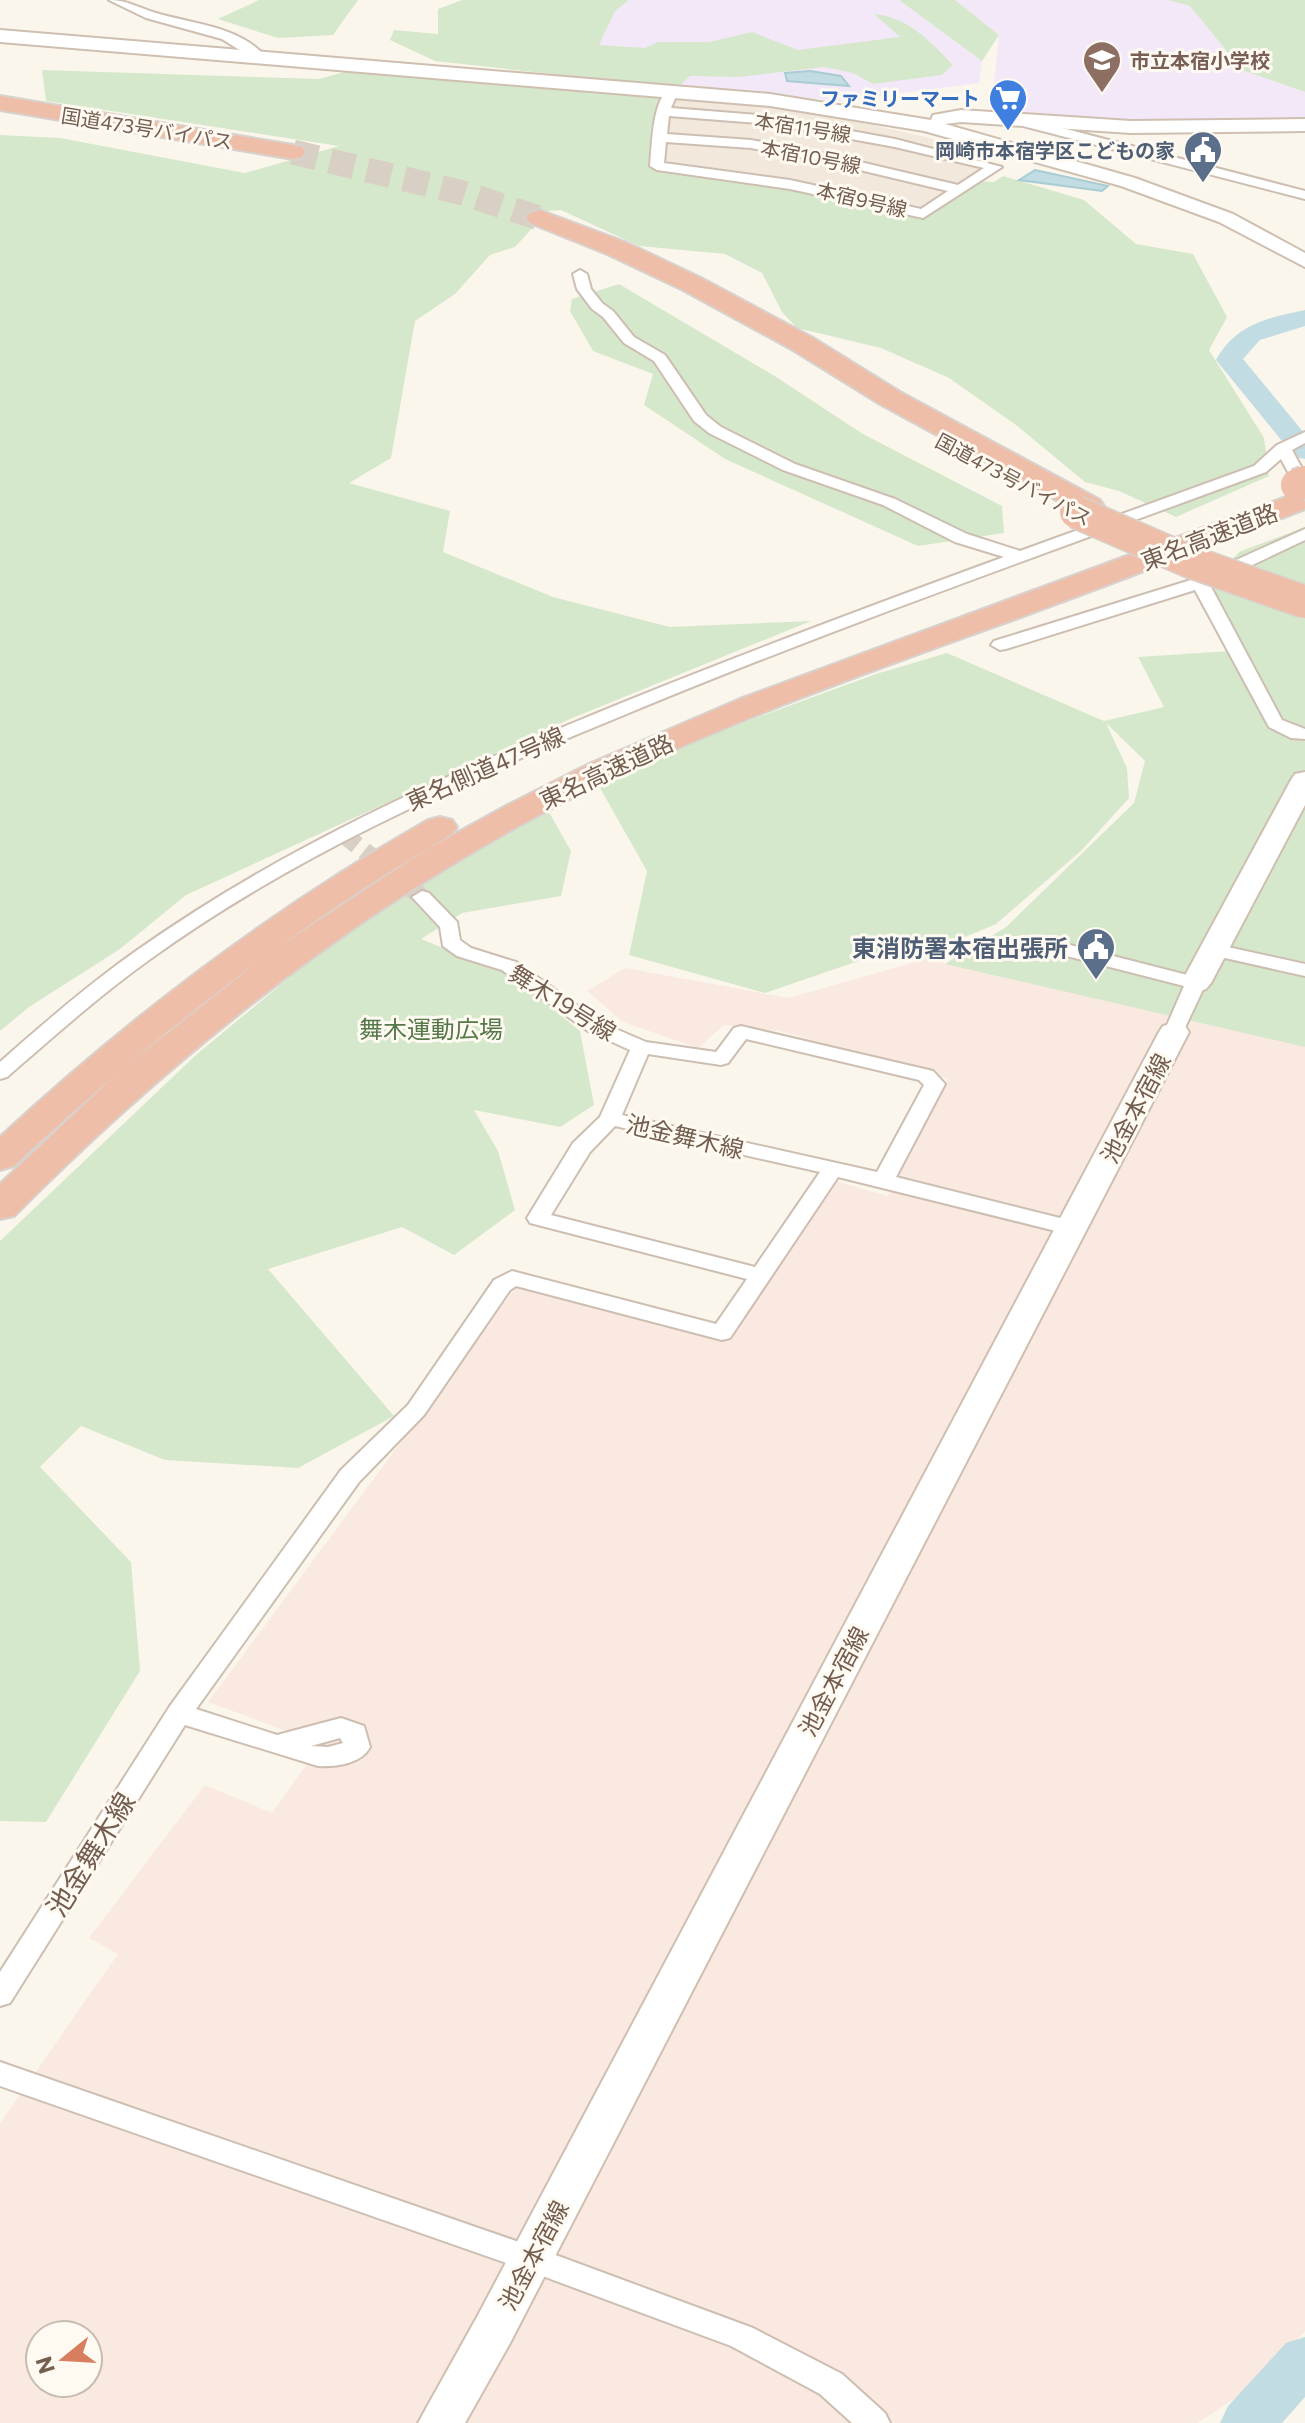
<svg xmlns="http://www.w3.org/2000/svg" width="1305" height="2423" viewBox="0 0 1305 2423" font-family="Commissioner,'Noto Sans JP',sans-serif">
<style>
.residential{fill:#f2e8db}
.commercial{fill:#fae9e1;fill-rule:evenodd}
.education{fill:#f3e8f8}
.green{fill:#d6e8cb}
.water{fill:#c1dde3;stroke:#a9ccd4;stroke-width:2}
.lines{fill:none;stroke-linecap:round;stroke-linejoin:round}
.river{fill:#c1dde3;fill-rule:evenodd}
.street-tunnel{stroke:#d9d0c5;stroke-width:18;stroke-dasharray:18 9;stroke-linecap:butt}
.highway-tunnel{stroke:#d9d0c5;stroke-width:25;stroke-dasharray:25 13;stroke-linecap:butt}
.street-casing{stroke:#cdbeb2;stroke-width:4}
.secondary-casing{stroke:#cfbfb0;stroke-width:4}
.highway-casing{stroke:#d8d2ce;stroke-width:4}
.street{fill:#fff;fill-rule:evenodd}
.secondary{fill:#fff;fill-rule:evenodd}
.highway{fill:#efbea9;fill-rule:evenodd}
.highway-bridge-casing{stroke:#d8d2ce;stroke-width:35;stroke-linecap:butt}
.highway-bridge{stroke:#efbea9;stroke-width:32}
.labels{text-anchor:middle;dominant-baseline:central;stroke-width:6;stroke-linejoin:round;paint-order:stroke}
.far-education-label{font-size:20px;font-weight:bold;fill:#785e54;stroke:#fefaf2;text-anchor:start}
.far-shop-label{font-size:20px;font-weight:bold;fill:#366cbe;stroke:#fefaf2;text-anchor:end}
.far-street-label{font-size:20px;fill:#745e50;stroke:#fefaf2}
.far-service-label{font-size:20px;font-weight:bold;fill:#4e5e75;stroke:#fefaf2;text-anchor:end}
.street-label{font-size:24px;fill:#745e50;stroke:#fefaf2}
.service-label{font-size:24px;font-weight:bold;fill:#4e5e75;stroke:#fefaf2;text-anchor:end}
.park-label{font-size:24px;fill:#557849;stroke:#fefaf2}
.near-street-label{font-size:28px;fill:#745e50;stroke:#fefaf2}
</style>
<rect width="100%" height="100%" fill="#fbf6ec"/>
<polygon class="residential" points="663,95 821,113 986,151 976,159 1002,165 923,216 652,167 657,115"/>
<path class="commercial" d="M926 959 1305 1047V2331L1261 2381 1198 2423H0V2123L118 1954 89 1938 205 1785 272 1813 321 1744 208 1702 520 1282 729 1334 835 1181 888 1196 948 1079 780 1031 724 1025 698 1048 623 1022 587 991 625 968 788 998ZM40 2335H88V2383H40Z"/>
<g class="education">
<polygon points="629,0 899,0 982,61 979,83 840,101 677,88 598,45 615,10"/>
<polygon points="955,0 1168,0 1190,6 1242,70 1305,92 1305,121 1136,125 991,114 999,35"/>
</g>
<g class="green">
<polygon points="259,0 358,0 333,35 278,38 218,19"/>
<path d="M462 0H629L615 11 599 45 645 48 658 42H709L752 32 798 50 900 37 874 14C908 17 930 41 953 65L942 75 873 84 853 73 824 67 739 77 690 76 677 88 435 61 390 40 394 30 438 34V9Z"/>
<polygon points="899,0 955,0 999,35 982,61"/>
<polygon points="1168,0 1305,0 1305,92 1242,70 1190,6"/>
<polygon points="42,70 319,79 344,72 663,95 657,115 652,166 713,172 923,216 978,181 994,182 1003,176 1084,200 1136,244 1193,254 1227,317 1209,350 1264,438 1269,476 1176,517 1119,491 1085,482 1016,425 949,378 881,348 797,328 782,312 762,273 725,254 639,246 561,210 548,211 515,247 490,255 455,294 415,321 391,458 349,483 450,511 443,552 553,597 670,627 811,621 570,719 186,895 120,949 29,1007 0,1031 0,135 60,138 245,173 339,146 46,101"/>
<polygon points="619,284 773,375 863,434 1002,506 1004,533 918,546 725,459 644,405 653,374 593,351 570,311 572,299"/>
<polygon points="1305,527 1305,1047 945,964 1006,927 1134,803 1145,761 1106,723 1127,768 1129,798 1081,851 996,924 920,956 876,955 765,993 629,955 647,871 600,788 682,745 876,674 947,653 1104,721 1164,707 1138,657 1230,651 1196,590 1241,551"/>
<polygon points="546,807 571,851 561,896 462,913 421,939 512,976 580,1031 594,1105 560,1127 474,1110 498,1151 515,1210 454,1255 402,1227 268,1269 394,1416 298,1468 165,1460 81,1426 40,1467 131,1562 140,1671 46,1822 0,1821 0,1241 197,1054 307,963 449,863"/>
</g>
<g class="water">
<polygon points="810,71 841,76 849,86 787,81 785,73"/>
<polygon points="1035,170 1108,186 1102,191 1019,180"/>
</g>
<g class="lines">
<g class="river">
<path d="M1305 310V326L1260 340 1243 359 1305 434V459L1295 457 1216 360C1236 324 1267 318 1305 310Z"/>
<polygon points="1305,2337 1305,2397 1282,2423 1220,2423 1228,2406 1286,2343"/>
</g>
<polyline class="street-tunnel" points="343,834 422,897"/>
<polyline class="highway-tunnel" points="293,152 463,193 539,218"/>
<g class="street-casing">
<g id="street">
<path d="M109 0C127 0 139 8 156 13 193 24 238 26 265 56L254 59 222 39 146 18Z"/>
<path d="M671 88 678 92 671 108 769 116 895 139 1002 167 923 218 790 189 657 170 650 166C652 147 652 97 671 88ZM669 116 769 124 895 147 984 168 958 185 822 153 751 140 667 134ZM666 142 751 148 822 161 948 191 921 209 790 180 664 163Z"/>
<polygon points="1016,116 1305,191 1305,199 1011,123 1009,120"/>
<path d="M580 270 587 274 591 289 602 303 613 311 634 337 665 355 706 415 721 427 795 464 895 499 967 534 1020 551 1254 466 1277 445 1305 432V443L1292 450 1305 474V494L1297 489 1281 459 1266 472C1047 553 827 630 612 720 451 786 290 858 149 960 99 996 53 1037 7 1077L0 1079V1062C44 1023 88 985 136 951 273 854 426 783 580 720 720 662 862 609 1004 557L955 542 883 505 783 470 709 433 694 421 654 361 624 343 603 317 592 309 577 289 573 274Z"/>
<polygon points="1305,529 1305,540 1210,585 1282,720 1305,729 1305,739 1291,738 1269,727 1195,590 1006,649 1000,650 991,645 994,641 1194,579"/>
<path d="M422 891 429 893 457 922 460 940 471 948 516 962 602 1023 646 1042 716 1052 734 1028 741 1026 933 1071 945 1084 896 1177 1080 1223 1083 1228 1080 1233 1072 1235 838 1177 730 1338 722 1340 516 1286 510 1290 424 1415 359 1482 196 1709 277 1735 341 1718 364 1726 370 1747C361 1764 336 1767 318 1766L185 1725 10 2003 0 2006V1972L170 1706 341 1470 408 1405 494 1280 512 1271 716 1324 747 1279 530 1223 527 1218 573 1143 600 1117 630 1050 588 1031 502 970 457 956 443 946 440 927 412 897ZM746 1039 919 1080 924 1085 877 1172 622 1115 648 1054 721 1065 728 1063ZM615 1126 820 1172 755 1267 551 1215 590 1152ZM340 1738 343 1743 328 1747 311 1746Z"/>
<polygon points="1066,944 1203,979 1206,983 1181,1036 1174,1038 1164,1032 1184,986 1059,954 1056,950"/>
<polygon points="1214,944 1305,964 1305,976 1207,954 1204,950"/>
<polygon points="0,2062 542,2250 753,2328 842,2374 885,2413 890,2423 852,2423 820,2394 731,2346 521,2268 0,2086"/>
</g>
</g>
<g class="secondary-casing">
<g id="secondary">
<polygon points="0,30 770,94 931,120 933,115 961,110 1131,121 1305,119 1305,131 1131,133 961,122 945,124 1135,178 1233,214 1305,253 1305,267 1219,222 1121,186 924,131 770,106 0,42"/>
<polygon points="1305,772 1305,805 1211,983 1206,989 1196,992 1186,989 1181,983 1291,780 1295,774"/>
<polygon points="1174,1023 1185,1026 1189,1032 509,2345 465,2423 418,2423 477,2317 1159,1032 1163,1026"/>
</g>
</g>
<g class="highway-casing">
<g id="highway">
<polygon points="0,96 293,145 302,147 305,152 302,157 293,159 0,110"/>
<polygon points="539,210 625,242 701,278 813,338 900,392 1100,500 1104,506 1100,512 1089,515 1078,512 880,404 793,350 683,290 607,254 530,223 526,218 530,213"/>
<path d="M1305 490V509C1210 546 1114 583 1018 618 852 678 684 736 528 821 336 926 168 1061 14 1216L0 1219V1184L121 1070 268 954 424 851 506 806 589 764 740 699Z"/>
<path d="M440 817 452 820 457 827 452 834C292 928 149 1039 14 1166L0 1170V1137C132 1015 272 909 428 820Z"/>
</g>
</g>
<use href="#street" class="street"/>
<use href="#secondary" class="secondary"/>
<use href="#highway" class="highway"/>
<g class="highway-bridge-casing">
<g id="highway-bridge">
<polyline points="1297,485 1305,482"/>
<polyline points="1076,512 1191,562 1305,602"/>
</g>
</g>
<use href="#highway-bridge" class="highway-bridge"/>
</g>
<defs>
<g id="school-pin" transform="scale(2)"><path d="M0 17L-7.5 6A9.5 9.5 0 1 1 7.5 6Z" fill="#8d6e63" stroke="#fefaf2"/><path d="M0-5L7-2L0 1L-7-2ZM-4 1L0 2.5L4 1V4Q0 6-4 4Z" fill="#fff"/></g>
<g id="supermarket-pin" transform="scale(2)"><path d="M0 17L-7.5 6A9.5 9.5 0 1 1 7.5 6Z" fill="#3f7fe0" stroke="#fefaf2"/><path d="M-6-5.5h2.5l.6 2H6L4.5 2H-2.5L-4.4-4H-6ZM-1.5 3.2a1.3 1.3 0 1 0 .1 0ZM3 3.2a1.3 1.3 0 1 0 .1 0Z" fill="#fff"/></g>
<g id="civic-pin" transform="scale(2)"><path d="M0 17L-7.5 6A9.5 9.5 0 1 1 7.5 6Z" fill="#5c6f8a" stroke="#fefaf2"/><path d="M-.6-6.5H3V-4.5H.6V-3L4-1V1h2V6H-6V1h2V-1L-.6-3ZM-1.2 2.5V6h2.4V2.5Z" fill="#fff"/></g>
</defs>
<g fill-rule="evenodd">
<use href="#school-pin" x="1102" y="60"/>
<use href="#supermarket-pin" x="1008" y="98"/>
<use href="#civic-pin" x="1203" y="150"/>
<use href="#civic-pin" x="1096" y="947"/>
</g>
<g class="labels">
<g class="far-education-label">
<text x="1130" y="60">市立本宿小学校</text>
</g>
<g class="far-shop-label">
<text x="980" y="98">ファミリーマート</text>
</g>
<g class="far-street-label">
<text transform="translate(803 127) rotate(9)">本宿11号線</text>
<text transform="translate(147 128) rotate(9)">国道473号バイパス</text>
<text transform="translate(811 156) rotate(11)">本宿10号線</text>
<text transform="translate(862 199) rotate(13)">本宿9号線</text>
<text transform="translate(1014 479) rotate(28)">国道473号バイパス</text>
</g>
<g class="far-service-label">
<text x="1175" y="150">岡崎市本宿学区こどもの家</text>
</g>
<g class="street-label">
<text transform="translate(1209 536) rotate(-21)">東名高速道路</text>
<text transform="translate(485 768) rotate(-24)">東名側道47号線</text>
<text transform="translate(606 771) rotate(-25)">東名高速道路</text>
<text transform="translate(563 1002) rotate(32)">舞木19号線</text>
<text transform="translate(1135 1108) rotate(-62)">池金本宿線</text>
<text transform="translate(685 1136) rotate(13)">池金舞木線</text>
<text transform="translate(833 1681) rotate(-62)">池金本宿線</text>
<text transform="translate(533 2255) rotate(-62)">池金本宿線</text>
</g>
<g class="service-label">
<text x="1068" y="947">東消防署本宿出張所</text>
</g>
<g class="park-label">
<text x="431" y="1028">舞木運動広場</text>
</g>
<g class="near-street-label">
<text transform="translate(90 1854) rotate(-58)">池金舞木線</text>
</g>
</g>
<g transform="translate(64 2359) rotate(252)"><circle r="38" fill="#fefaf2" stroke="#c7bcb1" stroke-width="2"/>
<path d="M0-6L14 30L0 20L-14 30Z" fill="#d87d5e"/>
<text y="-12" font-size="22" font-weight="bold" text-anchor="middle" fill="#745e50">N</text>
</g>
</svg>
